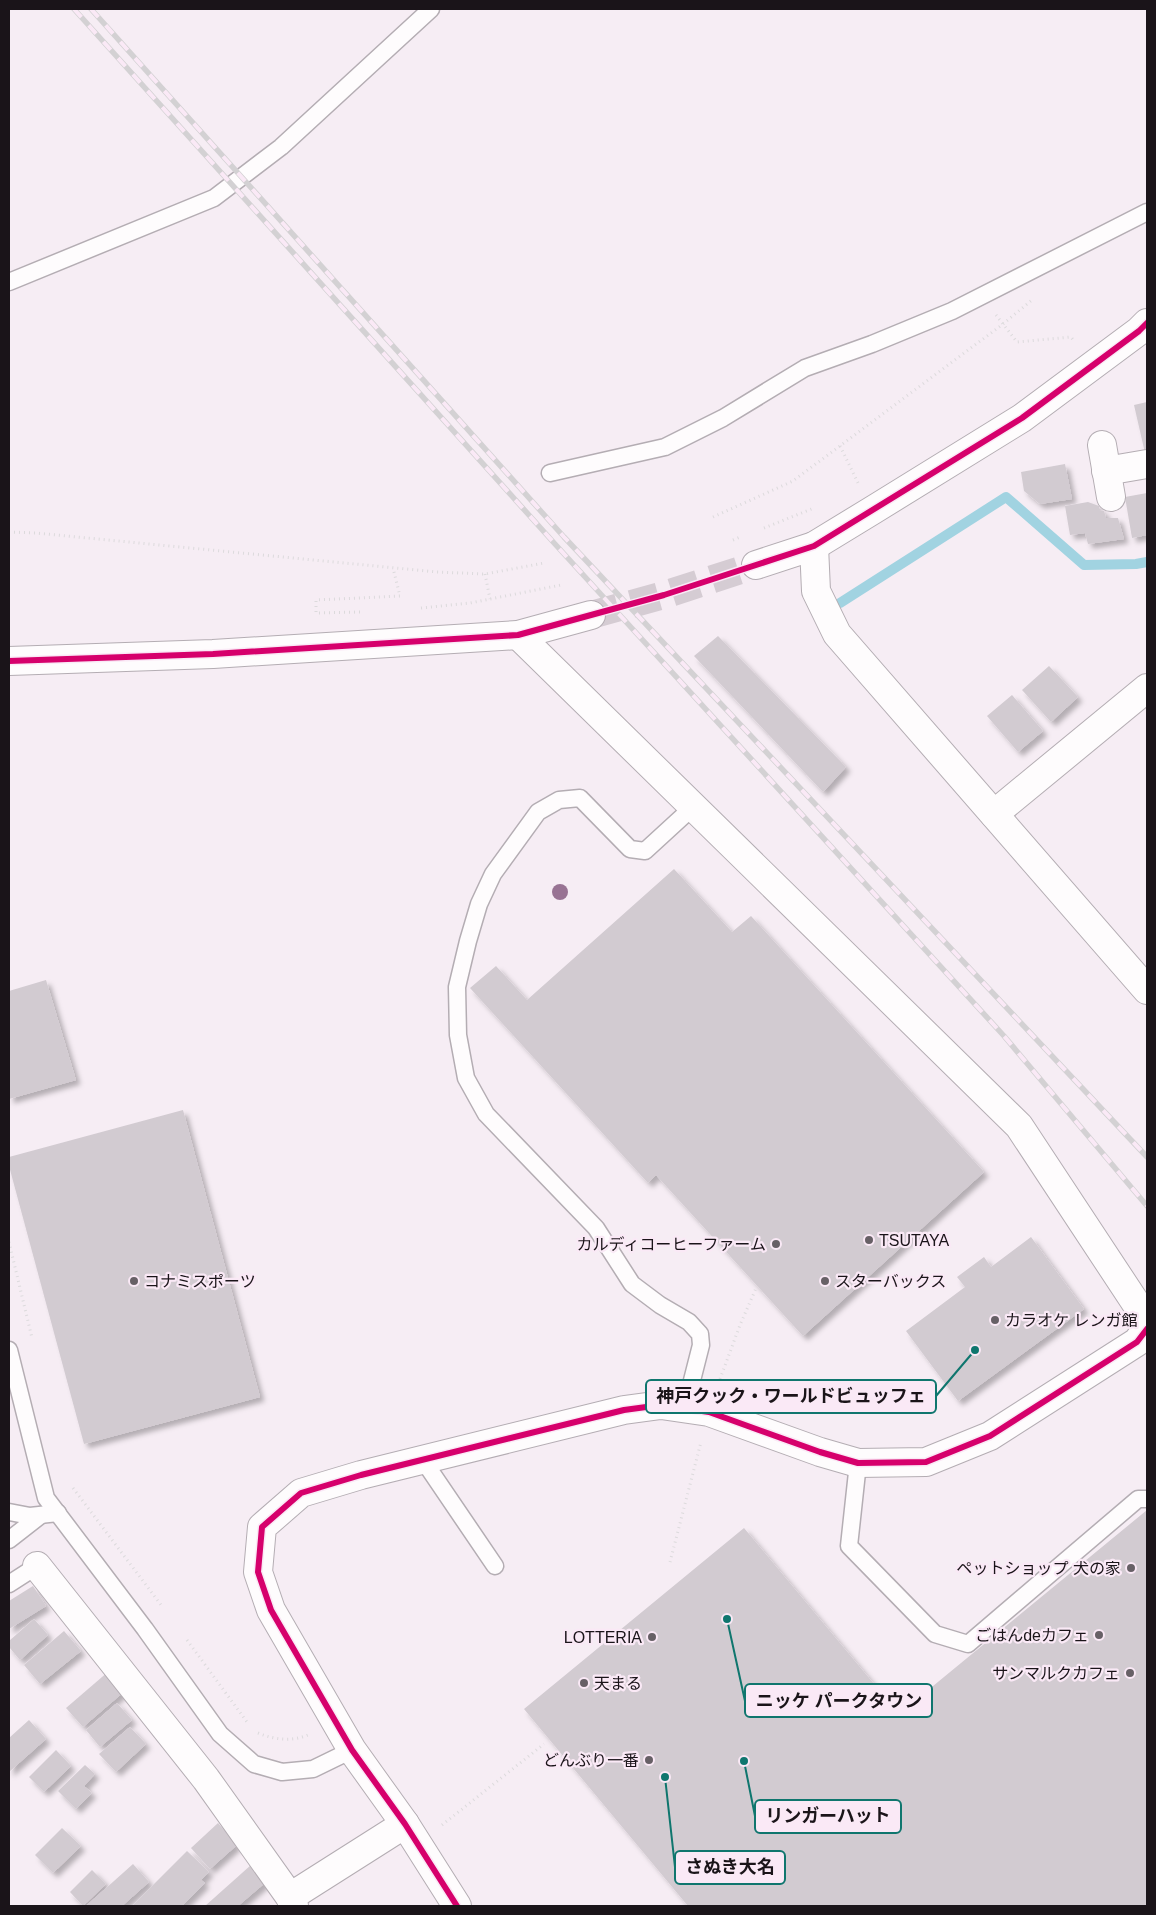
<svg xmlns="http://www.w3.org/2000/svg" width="1156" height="1915" viewBox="0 0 1156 1915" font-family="Helvetica,'Noto Sans JP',sans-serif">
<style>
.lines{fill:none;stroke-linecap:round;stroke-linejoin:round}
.stream{stroke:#a1d3e1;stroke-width:10}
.building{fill:#d2cbd1;filter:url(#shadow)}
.secondary-tunnel{stroke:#d5ccd3;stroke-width:28;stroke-dasharray:28 14;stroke-linecap:butt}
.lane-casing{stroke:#b4adb3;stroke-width:19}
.street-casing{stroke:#b4adb3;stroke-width:30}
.secondary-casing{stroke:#b4adb3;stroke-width:30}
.path{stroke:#dcdadc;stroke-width:3;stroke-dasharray:1 4;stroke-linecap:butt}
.lane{stroke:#fefcfd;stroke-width:16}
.street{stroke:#fefcfd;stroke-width:28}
.secondary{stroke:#fefcfd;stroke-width:28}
.rail-casing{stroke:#d3d1d3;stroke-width:5.5}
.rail{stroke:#fae9f6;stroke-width:4;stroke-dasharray:11;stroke-linecap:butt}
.cycleway-casing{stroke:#fae9f6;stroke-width:9}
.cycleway{stroke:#d6006c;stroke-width:6}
.tree{fill:#987393}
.poi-dot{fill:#676066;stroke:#fae9f6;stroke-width:2}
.labels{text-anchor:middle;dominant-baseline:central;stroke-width:4.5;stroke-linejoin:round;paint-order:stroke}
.poi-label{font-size:16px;fill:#1a1419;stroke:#fae9f6;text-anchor:end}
.leader{fill:none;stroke:#0f766e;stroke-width:2}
.callout-dot{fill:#0f766e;stroke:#fae9f6;stroke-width:2}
.callout{fill:#fae9f6;stroke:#0f766e;stroke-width:2}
.callout-label{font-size:18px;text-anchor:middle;font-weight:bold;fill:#1a1419}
</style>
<defs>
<filter id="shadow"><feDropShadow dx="4.5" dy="4.5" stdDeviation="2.5" flood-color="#0004"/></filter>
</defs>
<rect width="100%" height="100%" fill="#f6edf4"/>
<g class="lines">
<polyline class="stream" points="840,603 1006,497 1084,565 1136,564 1147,562"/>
</g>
<g class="building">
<polygon points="1147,402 1147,453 1145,453 1134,405"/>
<polygon points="1065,464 1072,499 1040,504 1024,491 1021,472"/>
<polygon points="1147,493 1147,535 1132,538 1125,497"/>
<polygon points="1088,502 1099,506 1099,510 1104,511 1106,518 1118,518 1124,539 1088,544 1085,533 1070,535 1065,506"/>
<polygon points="718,636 846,767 823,792 694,656"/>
<polygon points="1049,666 1078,697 1051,722 1022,690"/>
<polygon points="1012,695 1043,731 1018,752 987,716"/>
<polygon points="674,869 732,932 751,916 984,1172 803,1336 656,1175 648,1183 470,988 496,966 527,1000"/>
<polygon points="46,980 76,1080 9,1099 9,991"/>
<polygon points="183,1110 260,1397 84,1444 9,1166 9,1157"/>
<polygon points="1031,1237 1084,1309 958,1401 906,1331 965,1287 957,1277 984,1257 991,1267"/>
<polygon points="1147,1510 1147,1906 688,1906 524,1709 744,1528 899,1714"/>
<polygon points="33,1586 46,1606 9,1629 9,1601"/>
<polygon points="34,1619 48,1635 20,1660 9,1647 9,1641"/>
<polygon points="64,1631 81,1651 40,1684 24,1665"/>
<polygon points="109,1671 126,1690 83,1727 66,1708"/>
<polygon points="117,1703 132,1720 100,1747 86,1730"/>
<polygon points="29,1720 46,1739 9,1772 9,1738"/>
<polygon points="130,1727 146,1744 116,1772 99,1754"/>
<polygon points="56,1750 71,1766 44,1792 29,1777"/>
<polygon points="85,1765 95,1774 84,1786 92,1793 76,1809 58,1791"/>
<polygon points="218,1823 237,1845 210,1869 191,1848"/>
<polygon points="62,1828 81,1846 53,1873 35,1855"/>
<polygon points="187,1851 209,1872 201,1880 205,1883 182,1906 132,1906"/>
<polygon points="133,1864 149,1882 122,1906 86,1906"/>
<polygon points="251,1865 266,1882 238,1906 205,1906"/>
<polygon points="92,1870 106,1884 83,1906 70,1892"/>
</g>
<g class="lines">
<polyline class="secondary-tunnel" points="591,615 664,595 756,565"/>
<g class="lane-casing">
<g id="lane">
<polyline points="9,282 214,198 281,147 431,9"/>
<polyline points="550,473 665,447 723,418 805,368 872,344 952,311 1147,212"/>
<polyline points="9,1350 46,1498 145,1629 220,1734 254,1764 282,1772 313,1769 352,1750"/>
<polyline points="685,1408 701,1345 700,1334 689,1322 660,1305 632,1284 596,1228 486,1114 466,1078 458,1035 457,987 468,941 479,904 493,874 538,812 559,800 580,798 630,849 645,851 693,807"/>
<polyline points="423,1460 495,1566"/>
<polyline points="858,1463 849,1546 935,1634 968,1644 1138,1499 1147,1499"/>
<polyline points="9,1512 30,1516 58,1513"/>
<polyline points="9,1540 41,1515"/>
<polyline points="9,1584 37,1566"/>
</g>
</g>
<g class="street-casing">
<g id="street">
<polyline points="1102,445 1111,497"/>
<polyline points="1106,471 1147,464"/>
<polyline points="994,814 1147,688"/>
<polyline points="37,1566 206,1779 290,1897 294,1906"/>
<polyline points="290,1897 405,1824"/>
</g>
</g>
<g class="secondary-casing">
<g id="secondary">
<polyline points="814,546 816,591 837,634 1147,990"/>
<polyline points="756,565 814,546 873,510 1022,418 1139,331 1147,323"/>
<polyline points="518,635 1019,1126 1147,1320"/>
<polyline points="9,661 213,654 518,635 591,615"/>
<polyline points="457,1906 405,1824 352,1750 271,1610 258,1572 262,1527 301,1493 361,1475 624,1410 661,1405 709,1412 820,1452 858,1463 926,1462 990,1436 1137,1342 1147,1329"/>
</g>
</g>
<g class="path">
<polyline points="996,315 1017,342 1071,337 1074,341"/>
<polyline points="840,446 858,483"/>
<polyline points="713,517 793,481 1003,324 1032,300"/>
<polyline points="764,528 814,508"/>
<polyline points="9,532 36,533 437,572 485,574 544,563"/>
<polyline points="733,540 740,537"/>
<polyline points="485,574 490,599"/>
<polyline points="421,608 470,603 561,585"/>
<polyline points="360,612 316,613 316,600 400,596 393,568"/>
<polyline points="9,1242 32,1338"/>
<polyline points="720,1379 740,1325 757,1286"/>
<polyline points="73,1488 161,1605"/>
<polyline points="670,1562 701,1442"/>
<polyline points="187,1640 247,1722"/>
<path d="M258 1733C275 1740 293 1742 310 1734"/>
<polyline points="442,1825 544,1744"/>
</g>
<use href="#lane" class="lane"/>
<use href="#street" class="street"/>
<use href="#secondary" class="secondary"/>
<g class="rail-casing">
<g id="rail">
<polyline points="74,9 555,544 1004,1036 1147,1206"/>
<polyline points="91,9 564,537 1147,1157"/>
</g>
</g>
<use href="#rail" class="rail"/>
<g class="cycleway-casing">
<g id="cycleway">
<polyline points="9,661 213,654 518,635 664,595 814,546 1022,418 1139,331 1147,323"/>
<polyline points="457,1906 405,1824 352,1750 271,1610 258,1572 262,1527 301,1493 361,1475 624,1410 661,1405 709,1412 820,1452 858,1463 926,1462 990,1436 1137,1342 1147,1329"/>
</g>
</g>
<use href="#cycleway" class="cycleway"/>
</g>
<circle class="tree" cx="560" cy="892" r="8"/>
<g class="poi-dot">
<circle cx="869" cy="1240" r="5"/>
<circle cx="776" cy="1244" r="5"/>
<circle cx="134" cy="1281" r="5"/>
<circle cx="825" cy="1281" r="5"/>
<circle cx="995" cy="1320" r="5"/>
<circle cx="1131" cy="1568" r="5"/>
<circle cx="1099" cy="1635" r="5"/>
<circle cx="652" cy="1637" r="5"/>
<circle cx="1130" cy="1673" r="5"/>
<circle cx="584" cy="1683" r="5"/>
<circle cx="649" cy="1760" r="5"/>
</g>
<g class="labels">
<g class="poi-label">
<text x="879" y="1240" text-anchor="start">TSUTAYA</text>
<text x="766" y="1244">カルディコーヒーファーム</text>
<text x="144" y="1281" text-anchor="start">コナミスポーツ</text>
<text x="835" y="1281" text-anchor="start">スターバックス</text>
<text x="1005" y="1320" text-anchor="start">カラオケ レンガ館</text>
<text x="1121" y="1568">ペットショップ 犬の家</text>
<text x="1089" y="1635">ごはんdeカフェ</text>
<text x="642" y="1637">LOTTERIA</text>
<text x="1120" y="1673">サンマルクカフェ</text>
<text x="594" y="1683" text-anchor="start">天まる</text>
<text x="639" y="1760">どんぶり一番</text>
</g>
</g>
<path class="leader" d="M975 1350L936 1396M727 1619L745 1701M744 1761L755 1816M665 1777L675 1867"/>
<g class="callout-dot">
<circle cx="975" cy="1350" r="5"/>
<circle cx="727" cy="1619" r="5"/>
<circle cx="744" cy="1761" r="5"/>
<circle cx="665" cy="1777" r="5"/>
</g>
<g class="callout">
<rect x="646" y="1380" width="290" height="33" rx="5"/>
<rect x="745" y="1684" width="187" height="33" rx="5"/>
<rect x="755" y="1800" width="146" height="33" rx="5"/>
<rect x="675" y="1851" width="110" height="33" rx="5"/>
</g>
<g class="callout-label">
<text x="791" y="1402">神戸クック・ワールドビュッフェ</text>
<text x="839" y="1707">ニッケ パークタウン</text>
<text x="828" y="1822">リンガーハット</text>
<text x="730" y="1873">さぬき大名</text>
</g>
<rect width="1156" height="1915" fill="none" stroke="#1a1419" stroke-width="20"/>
</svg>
